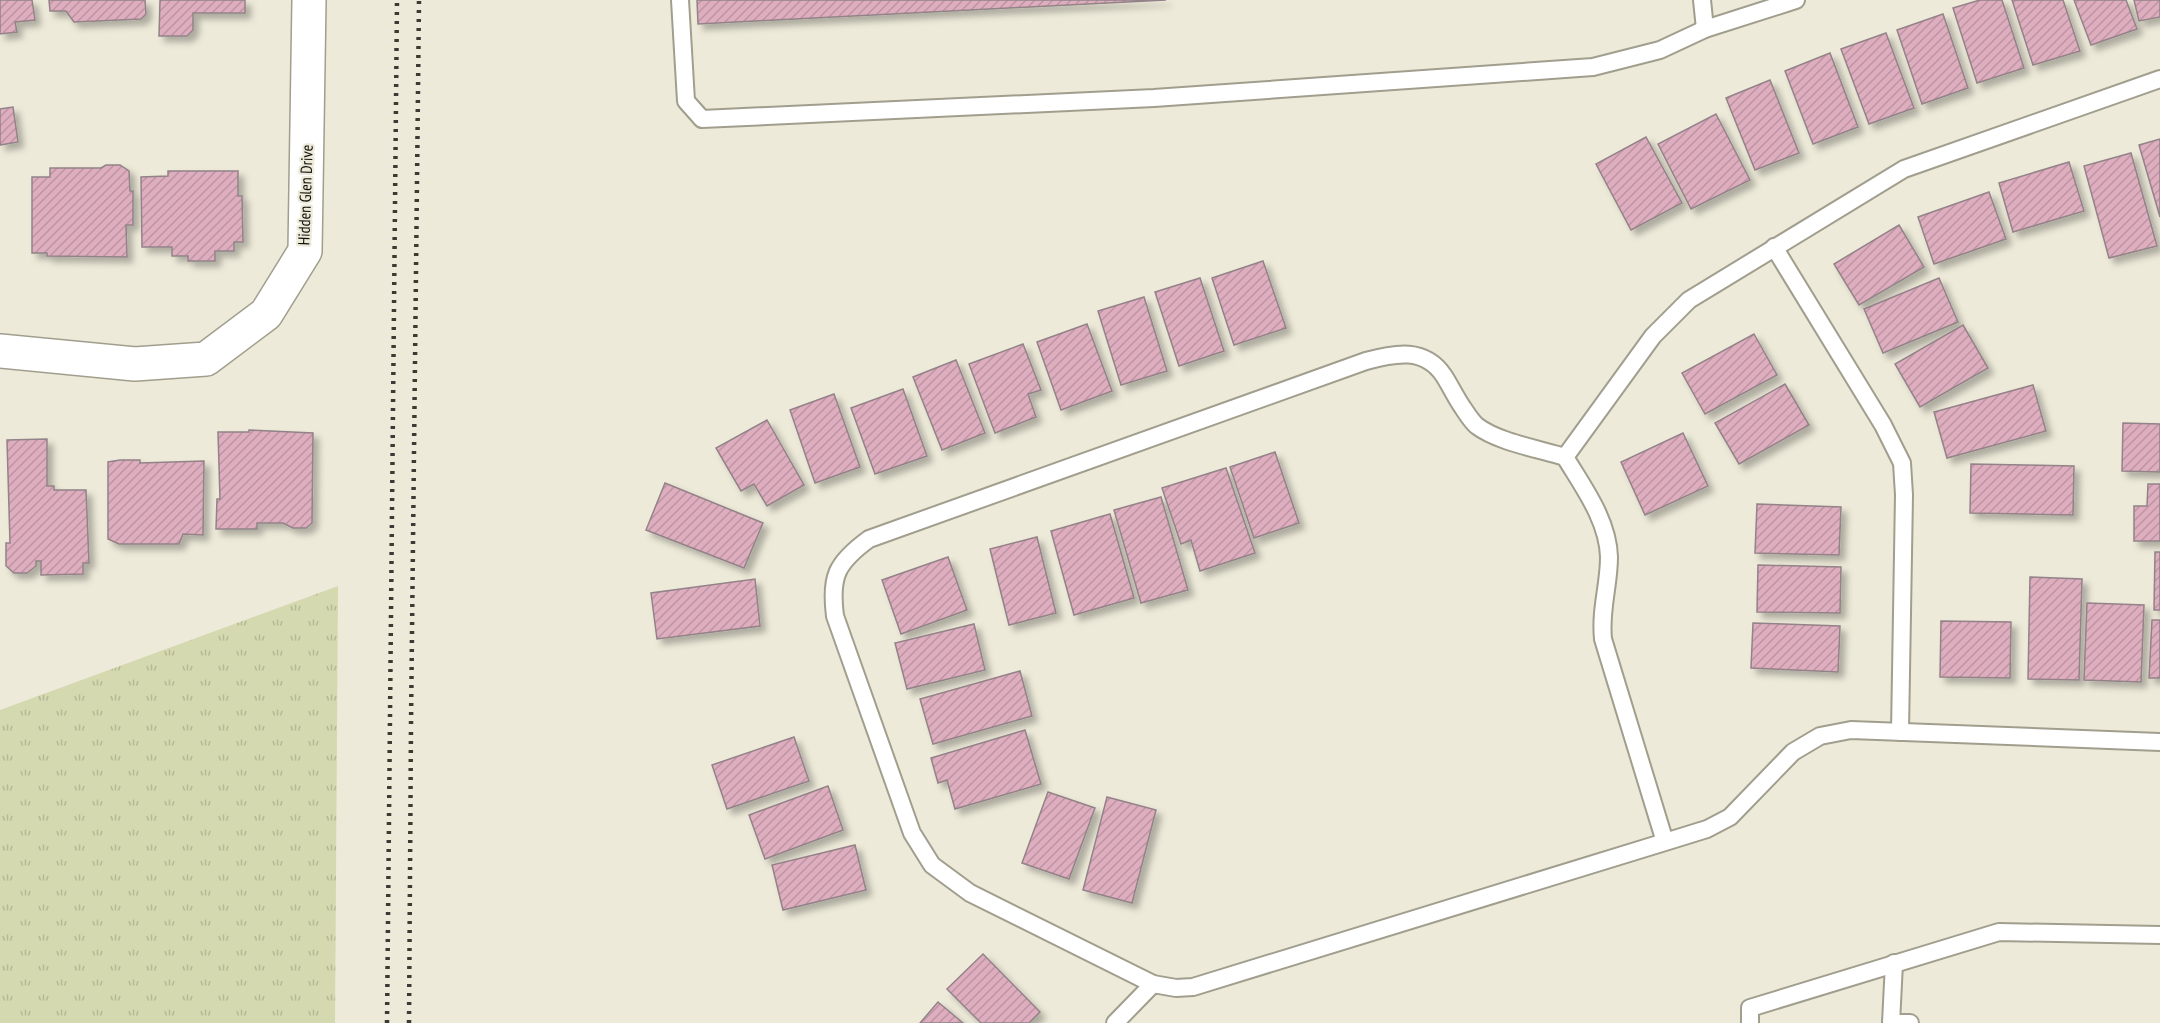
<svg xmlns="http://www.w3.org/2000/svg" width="2160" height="1023" viewBox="0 0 2160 1023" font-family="'PT Sans Narrow',sans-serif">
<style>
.grass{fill:url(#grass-tufts)}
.building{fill:url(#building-hatch);stroke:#938288;stroke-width:1.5;filter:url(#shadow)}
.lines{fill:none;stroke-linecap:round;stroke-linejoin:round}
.lane-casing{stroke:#a19e8e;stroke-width:20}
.street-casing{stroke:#a19e8e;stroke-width:36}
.lane{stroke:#fff;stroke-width:16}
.street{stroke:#fff;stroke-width:33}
.rail{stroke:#3c3a32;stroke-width:4.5;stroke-dasharray:3 6;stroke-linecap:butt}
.labels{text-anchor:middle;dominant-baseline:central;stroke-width:4.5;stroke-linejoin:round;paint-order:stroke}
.street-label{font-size:16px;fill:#0f0e08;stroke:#edead9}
</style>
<defs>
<pattern id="grass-tufts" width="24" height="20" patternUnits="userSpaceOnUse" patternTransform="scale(1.5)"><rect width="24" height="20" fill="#d4d9af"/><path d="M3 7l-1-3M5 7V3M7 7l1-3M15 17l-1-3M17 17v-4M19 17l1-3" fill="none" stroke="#b5b995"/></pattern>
<pattern id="building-hatch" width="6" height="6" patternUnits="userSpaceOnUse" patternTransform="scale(1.5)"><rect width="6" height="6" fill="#deaebf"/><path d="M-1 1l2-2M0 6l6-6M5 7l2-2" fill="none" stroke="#bd94a3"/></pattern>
<filter id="shadow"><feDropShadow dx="5.5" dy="5.5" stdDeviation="3" flood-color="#0004"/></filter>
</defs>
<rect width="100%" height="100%" fill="#edead9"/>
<polygon class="grass" points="338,586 335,1023 0,1023 0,710"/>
<g class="building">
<polygon points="0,0 32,0 35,20 15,22 17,32 0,34"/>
<polygon points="49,0 145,0 146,14 141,19 74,22 66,11 50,11"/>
<polygon points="160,0 245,0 245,13 193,13 193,30 187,36 159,36"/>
<polygon points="697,0 1166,0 698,24"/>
<polygon points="1980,0 2002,0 2024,68 1977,83 1953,8"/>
<polygon points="2012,0 2063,0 2080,51 2033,65"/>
<polygon points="2074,0 2126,0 2137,29 2091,45"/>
<polygon points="2134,0 2160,0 2160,17 2139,21"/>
<polygon points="1943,14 1968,88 1922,104 1897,30"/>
<polygon points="1886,33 1914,108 1869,124 1841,49"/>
<polygon points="1830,53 1858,127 1813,144 1785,71"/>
<polygon points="1770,80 1799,153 1755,170 1726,98"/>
<polygon points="13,107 18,142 0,145 0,109"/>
<polygon points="1716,114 1750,180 1691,209 1658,144"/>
<polygon points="1646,137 1682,203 1631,230 1596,164"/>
<polygon points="2160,139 2160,217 2139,145"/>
<polygon points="2131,153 2157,246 2109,258 2084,166"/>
<polygon points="2069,162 2084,211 2013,232 1999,183"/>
<polygon points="106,165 120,165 129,171 130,191 133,191 133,225 126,225 127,257 47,256 47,253 32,253 32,177 50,177 50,168 101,168"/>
<polygon points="168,171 238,171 238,196 242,196 243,242 234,242 234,251 215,251 215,261 188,261 188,256 172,256 172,247 142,247 141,177 168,176"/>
<polygon points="1989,192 2006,239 1934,264 1918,217"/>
<polygon points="1899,225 1924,267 1859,305 1834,264"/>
<polygon points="1263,261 1286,328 1234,345 1212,278"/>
<polygon points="1200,278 1224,351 1179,366 1155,292"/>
<polygon points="1939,278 1958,322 1883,353 1864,309"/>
<polygon points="1144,297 1167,371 1121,385 1098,311"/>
<polygon points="1087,324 1112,391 1061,410 1037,342"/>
<polygon points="1963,325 1988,368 1920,407 1895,364"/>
<polygon points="1754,334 1777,375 1705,414 1682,373"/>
<polygon points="1023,344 1041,390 1028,394 1036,417 995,433 969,364"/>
<polygon points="956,360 985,433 942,450 913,377"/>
<polygon points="1785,384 1809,425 1739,464 1715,423"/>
<polygon points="2033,385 2046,431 1947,458 1934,412"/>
<polygon points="903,389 927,456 875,474 851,408"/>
<polygon points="834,394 860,467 815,483 790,410"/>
<polygon points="767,420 804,485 767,506 754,484 741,491 716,448"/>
<polygon points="2123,423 2160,424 2160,472 2122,471"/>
<polygon points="249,430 313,433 312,523 306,528 293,528 283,523 257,523 257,529 216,529 217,499 220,499 218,432 249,432"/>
<polygon points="1683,433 1708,486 1645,515 1621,462"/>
<polygon points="47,439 47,486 54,486 54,490 86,490 89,563 83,563 83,574 41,575 41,561 36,561 36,566 27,573 14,573 6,566 6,543 10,543 7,440"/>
<polygon points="1275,452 1299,523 1254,538 1230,467"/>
<polygon points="120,460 140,460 140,463 204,461 203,535 183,534 179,544 119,544 108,539 108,462"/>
<polygon points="1971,464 2074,466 2073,515 1970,513"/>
<polygon points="1226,468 1255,553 1200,571 1191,540 1181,544 1162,488"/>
<polygon points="665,483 763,523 744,568 646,530"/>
<polygon points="2148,484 2160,484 2160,541 2134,541 2134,506 2147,506"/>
<polygon points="1161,497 1188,590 1141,603 1114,510"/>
<polygon points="1757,504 1841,507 1839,555 1755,553"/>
<polygon points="1110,514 1134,598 1074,615 1051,531"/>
<polygon points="1037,537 1056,613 1009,625 990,549"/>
<polygon points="2155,552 2160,552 2160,610 2154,610"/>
<polygon points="948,557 967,610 901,634 882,580"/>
<polygon points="1758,565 1841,567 1840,613 1757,612"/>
<polygon points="2030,577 2082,579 2079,680 2028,679"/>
<polygon points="755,579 760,626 657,639 651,593"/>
<polygon points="2087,603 2144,605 2141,682 2084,680"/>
<polygon points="2152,620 2160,620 2160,678 2149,678"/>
<polygon points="1941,621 2011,622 2010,678 1940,677"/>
<polygon points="1753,623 1840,626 1838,672 1751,668"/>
<polygon points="974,624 985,670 907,689 895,643"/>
<polygon points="1020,671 1032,716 933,744 920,699"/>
<polygon points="1025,730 1041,784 955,809 947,780 938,783 931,758"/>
<polygon points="794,737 809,781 727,809 712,765"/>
<polygon points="828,786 843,830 765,859 749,815"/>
<polygon points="1048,792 1095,808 1069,879 1022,863"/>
<polygon points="1107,797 1156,810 1132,903 1083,890"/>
<polygon points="855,845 866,890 783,910 772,865"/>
<polygon points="983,954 1040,1012 1029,1023 981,1023 947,989"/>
<polygon points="938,1002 963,1023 920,1023"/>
</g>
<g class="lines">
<g class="lane-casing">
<g id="lane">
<polyline points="680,0 686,101 702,119 1154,98 1593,67 1660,50 1705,29 1796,0"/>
<polyline points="1702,0 1705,29"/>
<polyline points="1774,247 1883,425 1902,463 1904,495 1900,732"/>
<polyline points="1565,457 1653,336 1689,300 1904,169 2160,79"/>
<path d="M1665 842 1603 639C1600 609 1609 586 1609 557 1608 520 1583 487 1565 457 1539 449 1498 442 1477 426 1472 422 1467 414 1463 408 1456 398 1451 387 1444 376 1425 347 1395 353 1366 361L869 539C836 563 830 577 835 616L912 833 932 865 970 893 1153 984 1176 988 1193 987 1665 842 1707 829 1730 817 1793 752 1820 736 1851 730 2160 742"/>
<polyline points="1115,1023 1153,984"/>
<polyline points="1750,1023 1750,1008 1999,932 2160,935"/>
<polyline points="1891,1023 1894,963"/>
<polyline points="1891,1023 1910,1023"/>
</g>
</g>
<g class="street-casing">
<polyline id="street" points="0,351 135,364 206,359 266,314 305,251 309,0"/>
</g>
<use href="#lane" class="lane"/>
<use href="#street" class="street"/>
<g class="rail">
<polyline points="411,724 419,0"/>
<polyline points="387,1023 397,0"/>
<polyline points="409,1023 411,727"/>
</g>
</g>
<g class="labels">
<g class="street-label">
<text transform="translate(305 195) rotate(-88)">Hidden Glen Drive</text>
</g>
</g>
</svg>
